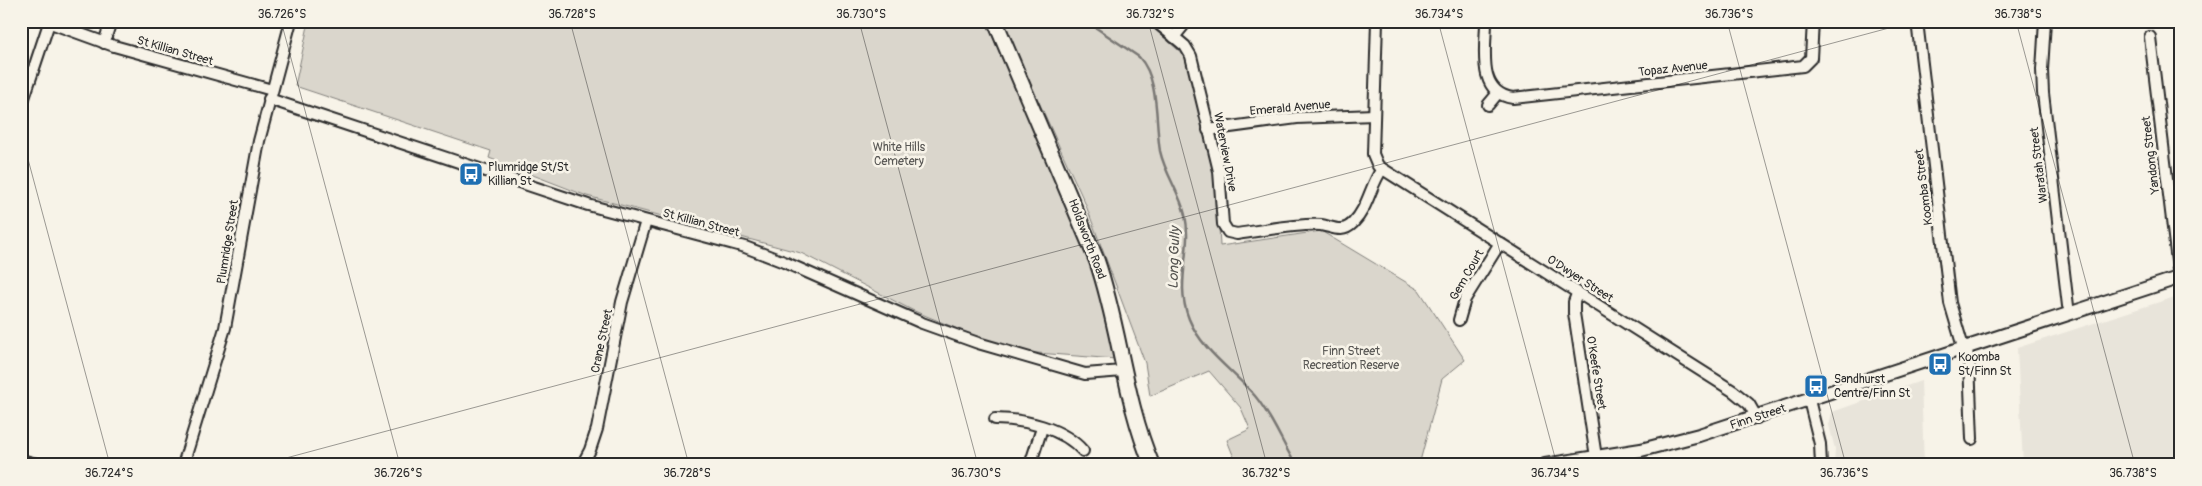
<svg xmlns="http://www.w3.org/2000/svg" width="2202" height="486" viewBox="0 0 2202 486" font-family="Pangolin,sans-serif">
<style>
.built{fill:#e8e4da}
.green{fill:#dad6cc;stroke:#82807c}
.lines{fill:none;stroke-linecap:round;stroke-linejoin:round}
.stream{stroke:#7a7874;stroke-width:2.5}
.minor-casing{stroke:#2b2b2b;stroke-width:14}
.tertiary-casing{stroke:#2b2b2b;stroke-width:16}
.secondary-casing{stroke:#2b2b2b;stroke-width:18}
.minor{stroke:#f7f3e8;stroke-width:10}
.tertiary{stroke:#f7f3e8;stroke-width:12}
.secondary{stroke:#f7f3e8;stroke-width:14}
.ticks{fill:none;stroke:#2b2b2b;stroke-width:1;stroke-opacity:0.45}
.labels{text-anchor:middle;dominant-baseline:central;stroke-width:5;stroke-linejoin:round;paint-order:stroke}
.street-label{font-size:12px;fill:#2b2b2b;stroke:#f7f3e8}
.park-label{font-size:12px;fill:#575653;stroke:#f7f3e8}
.poi-label{font-size:12px;fill:#2b2b2b;stroke:#f7f3e8;text-anchor:start}
.water-label{font-size:14px;font-style:italic;fill:#53524f;stroke:#f7f3e8}
.neatline{fill:none;stroke:#2b2b2b;stroke-width:2}
.ticks-label{font-size:12px;text-anchor:middle;fill:#2b2b2b}
</style>
<rect width="100%" height="100%" fill="#f7f3e8"/>
<filter id="ink" filterUnits="userSpaceOnUse"><feTurbulence type="fractalNoise" baseFrequency=".02" numOctaves="2"/><feDisplacementMap in="SourceGraphic" scale="10" xChannelSelector="R" yChannelSelector="G"/><feConvolveMatrix kernelMatrix="1 2 1 2 8 2 1 2 1" color-interpolation-filters="sRGB"/></filter>
<g filter="url(#ink)">
<g class="built">
<polygon points="2181,295 2181,465 2011,465 2023,464 2017,348"/>
<polygon points="1921,381 1924,465 1834,465 1835,449 1829,425 1832,412"/>
</g>
<g class="green">
<polygon points="309,21 986,21 1098,278 1116,359 1011,351 912,310 801,253 587,196 489,158 491,151 295,86"/>
<polygon points="1002,21 1145,21 1185,56 1217,185 1220,246 1321,231 1419,290 1465,360 1442,379 1419,465 1237,465 1227,440 1250,429 1241,408 1209,371 1150,396 1145,363 1085,203"/>
</g>
<g class="lines">
<path class="stream" d="M1086 21 1139 57C1160 80 1155 122 1160 151 1165 174 1180 193 1185 215 1193 250 1174 282 1189 319 1202 351 1234 371 1255 396 1272 416 1282 443 1296 465"/>
<g class="minor-casing">
<g id="minor">
<polyline points="45,21 114,46 272,90"/>
<path d="M1155 21 1185 46 1191 56 1219 171 1223 224 1228 232 1237 234C1258 231 1301 223 1321 225 1333 227 1342 234 1353 223 1368 208 1370 186 1382 169"/>
<polyline points="1377,21 1373,154 1378,166 1733,391 1749,404 1757,418"/>
<path d="M1486 21C1486 48 1476 93 1513 98L1803 66 1811 58 1813 21"/>
<polyline points="1917,21 1950,303 1963,347"/>
<polyline points="2045,21 2042,70 2043,93 2068,306"/>
<polyline points="1174,37 1187,21"/>
<polyline points="2150,37 2178,270"/>
<polyline points="104,43 111,21"/>
<polyline points="269,99 588,205 745,247 784,262 922,323 978,343 1085,374 1123,371"/>
<polyline points="1488,105 1498,93"/>
<polyline points="21,107 49,23"/>
<polyline points="1208,130 1297,118 1374,115"/>
<polyline points="1577,294 1574,302 1574,313 1596,457"/>
<polyline points="1459,320 1465,299 1500,243"/>
<polyline points="1966,346 1969,361 1972,439"/>
<polyline points="1809,400 1820,444 1821,465"/>
<path d="M995 419C1024 419 1063 428 1083 451"/>
<polyline points="21,460 41,465"/>
<polyline points="183,465 225,328 259,141 291,21"/>
<polyline points="582,465 590,450 597,429 622,302 646,221"/>
<polyline points="1030,465 1042,428"/>
</g>
</g>
<g class="tertiary-casing">
<polyline id="tertiary" points="1545,465 1641,450 1699,435 2181,277"/>
</g>
<g class="secondary-casing">
<path id="secondary" d="M995 21 1097 261C1120 328 1124 399 1152 465"/>
</g>
<use href="#minor" class="minor"/>
<use href="#tertiary" class="tertiary"/>
<use href="#secondary" class="secondary"/>
</g>
</g>
<path class="ticks" d="M281 21 400 465M570 21 689 465M859 21 978 465M1148 21 1267 465M1438 21 1557 465M1727 21 1846 465M2016 21 2135 465M21 133 110 465M260 465 1915 21"/>
<defs>
<g id="bus-square" transform="scale(1.25)"><rect x="-9" y="-9" width="18" height="18" rx="4" fill="#1f6fb2" stroke="#f7f3e8"/><path d="M-5-6H5V4H4V6H2V4H-2V6H-4V4H-5ZM-3.5-4V0h7V-4ZM-3.5 1.2v1.5H-2V1.2ZM2 1.2v1.5H3.5V1.2Z" fill="#fff"/></g>
</defs>
<g fill-rule="evenodd">
<use href="#bus-square" x="471" y="174"/>
<use href="#bus-square" x="1940" y="364"/>
<use href="#bus-square" x="1816" y="386"/>
</g>
<g class="labels">
<g class="street-label">
<text transform="translate(175 51) rotate(16)">St Killian Street</text>
<text transform="translate(1673 69) rotate(-6)">Topaz Avenue</text>
<text transform="translate(1290 108) rotate(-5)">Emerald Avenue</text>
<text transform="translate(1225 152) rotate(79)">Waterview Drive</text>
<text transform="translate(2151 155) rotate(-97)">Yandong Street</text>
<text transform="translate(2039 165) rotate(-97)">Waratah Street</text>
<text transform="translate(1924 187) rotate(-97)">Koomba Street</text>
<text transform="translate(701 223) rotate(15)">St Killian Street</text>
<text transform="translate(1087 239) rotate(69)">Holdsworth Road</text>
<text transform="translate(228 242) rotate(-81)">Plumridge Street</text>
<text transform="translate(1467 275) rotate(-60)">Gem Court</text>
<text transform="translate(1580 279) rotate(33)">O'Dwyer Street</text>
<text transform="translate(602 341) rotate(-78)">Crane Street</text>
<text transform="translate(1596 373) rotate(81)">O'Keefe Street</text>
<text transform="translate(1758 417) rotate(-18)">Finn Street</text>
</g>
<g class="park-label">
<text x="899" y="147">White Hills<tspan x="899" dy="14">Cemetery</tspan></text>
<text x="1351" y="351">Finn Street<tspan x="1351" dy="14">Recreation Reserve</tspan></text>
</g>
<g class="poi-label">
<text x="488" y="167">Plumridge St/St<tspan x="488" dy="14">Killian St</tspan></text>
<text x="1958" y="357">Koomba<tspan x="1958" dy="14">St/Finn St</tspan></text>
<text x="1834" y="379">Sandhurst<tspan x="1834" dy="14">Centre/Finn St</tspan></text>
</g>
<g class="water-label">
<text transform="translate(1174 258) rotate(-88)">Long Gully</text>
</g>
</g>
<rect width="2202" height="486" fill="none" stroke="#f7f3e8" stroke-width="55"/>
<rect x="28" y="28" width="2146" height="430" class="neatline"/>
<g class="ticks-label">
<text x="282" y="18">36.726°S</text>
<text x="572" y="18">36.728°S</text>
<text x="861" y="18">36.730°S</text>
<text x="1150" y="18">36.732°S</text>
<text x="1439" y="18">36.734°S</text>
<text x="1729" y="18">36.736°S</text>
<text x="2018" y="18">36.738°S</text>
<text x="109" y="477">36.724°S</text>
<text x="398" y="477">36.726°S</text>
<text x="687" y="477">36.728°S</text>
<text x="976" y="477">36.730°S</text>
<text x="1266" y="477">36.732°S</text>
<text x="1555" y="477">36.734°S</text>
<text x="1844" y="477">36.736°S</text>
<text x="2133" y="477">36.738°S</text>
</g>
</svg>
